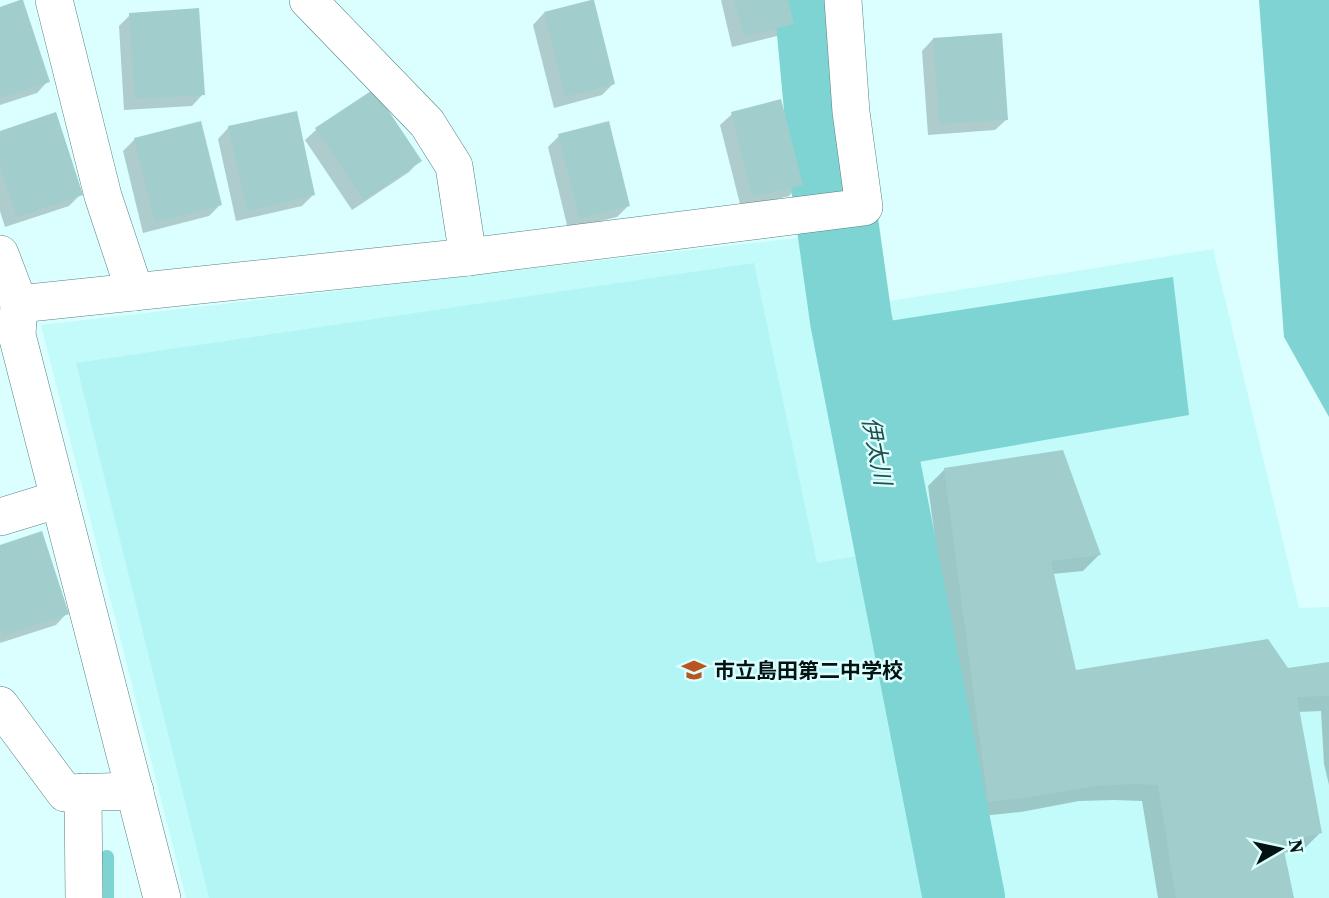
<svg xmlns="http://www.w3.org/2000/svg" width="1329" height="898" viewBox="0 0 1329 898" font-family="'Source Serif 4','Noto Sans JP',serif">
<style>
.built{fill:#c2fbf9}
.green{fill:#b3f5f4}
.forest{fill:#7fd4d3}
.water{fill:#7ed4d3}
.shadow{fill:#0003}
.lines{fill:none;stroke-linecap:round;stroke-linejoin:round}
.stream{stroke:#7ed4d3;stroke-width:14}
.river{stroke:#7ed4d3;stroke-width:82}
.building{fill:#a1cecd}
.minor-casing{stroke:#578181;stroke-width:38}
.minor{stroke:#fff;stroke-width:37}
.labels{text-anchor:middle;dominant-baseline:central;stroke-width:5;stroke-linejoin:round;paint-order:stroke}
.poi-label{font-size:21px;font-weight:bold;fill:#031313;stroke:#dafffe;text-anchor:start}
.water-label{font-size:23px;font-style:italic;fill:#244c4b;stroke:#dafffe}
</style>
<rect width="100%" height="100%" fill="#dafffe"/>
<polygon class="built" points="813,236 834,310 1213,249 1299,608 1329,607 1329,898 186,898 41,325"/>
<polygon class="green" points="754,263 817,563 869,554 941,898 209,898 76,363"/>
<polygon class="forest" points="1259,0 1329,0 1329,417 1284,337"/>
<polygon class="water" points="1173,277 1189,415 918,462 889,321"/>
<g class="shadow">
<polygon points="721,0 786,0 792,24 781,35 732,47"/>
<polygon points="0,9 48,81 37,93 0,105"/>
<polygon points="544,13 613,84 602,95 554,108 533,25"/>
<polygon points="130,15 203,94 192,106 124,110 119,26"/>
<polygon points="933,39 1007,119 995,130 928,135 922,51"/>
<polygon points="732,114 801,184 789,196 741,208 720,125"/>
<polygon points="200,123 220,205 209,216 143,233 123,151 134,140"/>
<polygon points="229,127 313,195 302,206 236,221 218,139"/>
<polygon points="317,129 420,160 409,172 352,210 305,140"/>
<polygon points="0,132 81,194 69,206 5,227 0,211"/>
<polygon points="559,136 628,206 617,217 568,229 548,147"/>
<polygon points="944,470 1099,555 1083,571 1052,574 1074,672 1287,670 1329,663 1329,785 1324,764 1321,711 1298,712 1320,833 1304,849 1283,853 1292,898 1158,898 1142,801 1114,800 1079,801 1021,812 972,817 928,486"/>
<polygon points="0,547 67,613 56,625 0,643"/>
</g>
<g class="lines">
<polyline class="stream" points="107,898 107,857"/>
<polyline class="river" points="815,0 832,185 851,320 964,898"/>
</g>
<g class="building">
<polygon points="20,0 23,0 50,82 0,98 0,7"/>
<polygon points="591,0 594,0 615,84 565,97 544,12"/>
<polygon points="734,0 788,0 794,24 744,37"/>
<polygon points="199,8 205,95 135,99 129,13"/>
<polygon points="1002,33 1008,120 939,124 933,38"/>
<polygon points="374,89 422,161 364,200 315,128"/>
<polygon points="781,99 803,185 752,197 731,112"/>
<polygon points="297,111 315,195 247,211 228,126"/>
<polygon points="56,112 83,195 17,217 0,166 0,131"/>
<polygon points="201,121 222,205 155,222 134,138"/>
<polygon points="609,121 630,206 579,219 558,134"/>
<polygon points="1063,450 1101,555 1051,561 1076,670 1268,639 1288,668 1329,662 1329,696 1297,697 1322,833 1282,841 1294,898 1176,898 1158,785 1132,784 1096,786 1038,796 988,802 944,468"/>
<polygon points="42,531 69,614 3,636 0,626 0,545"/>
</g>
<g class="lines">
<g class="minor-casing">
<g id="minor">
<polyline points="54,0 103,196 135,292"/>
<polyline points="308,0 427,123 454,166 468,257"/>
<polyline points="0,254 19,304 17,335 162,898"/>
<polyline points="19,304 468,257 864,207 851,112 843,0"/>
<polyline points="0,517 59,499"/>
<polyline points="0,705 65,793 135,791"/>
<polyline points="83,792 84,898"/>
</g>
</g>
<use href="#minor" class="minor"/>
</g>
<defs>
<g id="school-bare" transform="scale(1.89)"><path d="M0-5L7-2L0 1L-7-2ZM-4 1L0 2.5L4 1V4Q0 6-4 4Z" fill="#b95521" stroke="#dafffe" stroke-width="2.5" paint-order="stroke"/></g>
</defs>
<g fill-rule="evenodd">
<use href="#school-bare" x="694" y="670"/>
</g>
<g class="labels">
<g class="poi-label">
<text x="714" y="670">市立島田第二中学校</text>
</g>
<g class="water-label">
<text transform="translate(877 451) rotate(79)">伊太川</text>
</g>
</g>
<g transform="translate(1280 849) rotate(81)" stroke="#dafffe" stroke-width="5" paint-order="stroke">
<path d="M0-5L12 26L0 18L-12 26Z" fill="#031313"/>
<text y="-10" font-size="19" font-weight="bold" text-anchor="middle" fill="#031313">N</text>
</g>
</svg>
